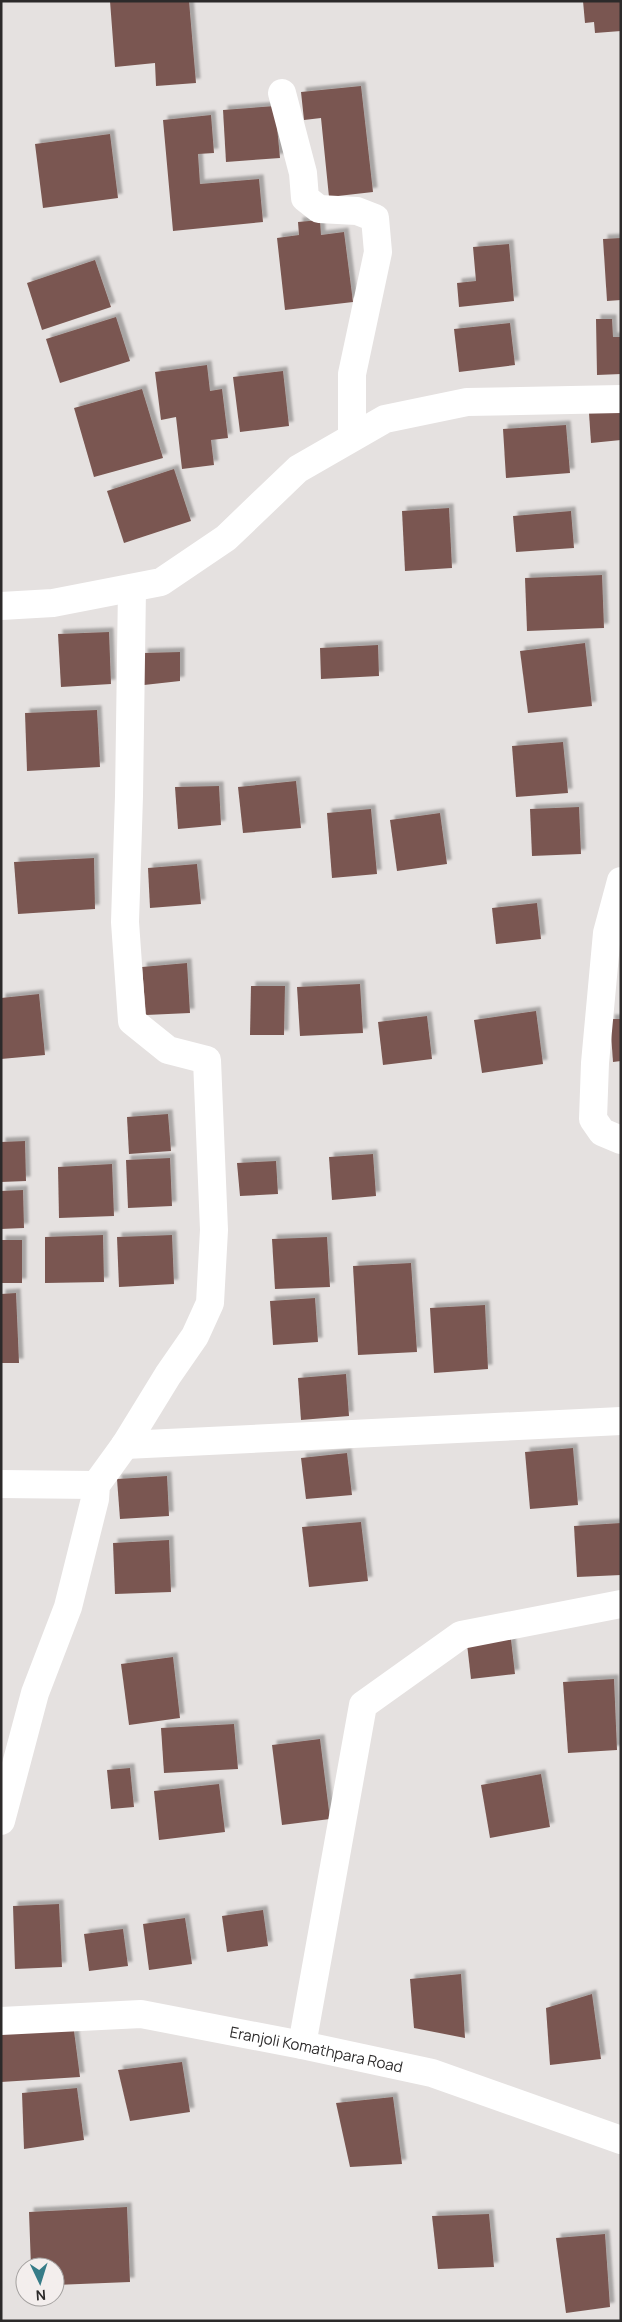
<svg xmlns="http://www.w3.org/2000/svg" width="622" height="2322" viewBox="0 0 622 2322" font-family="Manrope,sans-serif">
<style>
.building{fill:#7a5751;filter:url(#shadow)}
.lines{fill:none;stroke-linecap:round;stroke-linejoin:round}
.street{stroke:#fff;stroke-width:28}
.secondary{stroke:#fff;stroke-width:28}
.labels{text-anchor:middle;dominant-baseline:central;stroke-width:5;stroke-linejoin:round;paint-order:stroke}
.street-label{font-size:15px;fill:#2c2a2a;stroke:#f3eeed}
</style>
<defs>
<filter id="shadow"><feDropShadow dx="4.5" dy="-4.5" stdDeviation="1" flood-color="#0004"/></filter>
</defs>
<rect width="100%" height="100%" fill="#e5e1e0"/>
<g class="building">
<polygon points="110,1 189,1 196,83 156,86 155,63 115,67"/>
<polygon points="583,1 621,1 621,31 595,33 594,22 585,23"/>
<polygon points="361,86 373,192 329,197 321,118 304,120 301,92"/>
<polygon points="275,106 280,158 226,162 223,110"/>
<polygon points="211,115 214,153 198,154 200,184 259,179 263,222 173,231 163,120"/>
<polygon points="110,134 118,198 43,208 35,144"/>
<polygon points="320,220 321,235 344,232 353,302 285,310 277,238 299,235 298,222"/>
<polygon points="621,238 621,300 607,301 603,239"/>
<polygon points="509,244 514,301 459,307 457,283 476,281 473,247"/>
<polygon points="95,260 111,307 42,330 27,283"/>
<polygon points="116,317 130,361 60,383 46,339"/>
<polygon points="596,319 612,319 613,337 621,337 621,374 597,375"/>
<polygon points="510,323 515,365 459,372 454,329"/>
<polygon points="207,365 210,391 222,389 228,438 211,440 214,465 182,469 176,417 161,420 155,372"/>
<polygon points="283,371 289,426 240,432 233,377"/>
<polygon points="142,389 163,458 94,477 74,408"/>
<polygon points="621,412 621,440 591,443 589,413"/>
<polygon points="566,425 570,473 506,478 503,429"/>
<polygon points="174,469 191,521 124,543 107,491"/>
<polygon points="449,508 452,568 405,571 402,511"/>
<polygon points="571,511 574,548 516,552 513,516"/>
<polygon points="602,575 604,628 527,631 525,578"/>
<polygon points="109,632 111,684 61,687 58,634"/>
<polygon points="585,643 592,706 528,713 520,651"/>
<polygon points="378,645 379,676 321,679 320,648"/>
<polygon points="180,652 180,681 144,685 143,653"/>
<polygon points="97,710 100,767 27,771 25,713"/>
<polygon points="563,742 568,793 516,797 512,746"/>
<polygon points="296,781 301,828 243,833 238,787"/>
<polygon points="219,786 221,825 178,829 175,787"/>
<polygon points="579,807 581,854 532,856 530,809"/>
<polygon points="371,809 377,874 332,878 327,813"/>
<polygon points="440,813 447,864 397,871 390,820"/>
<polygon points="94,858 95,909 18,914 14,862"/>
<polygon points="197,864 201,904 150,908 148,868"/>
<polygon points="537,903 541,939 496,944 492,908"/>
<polygon points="187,963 190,1013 146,1015 142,967"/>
<polygon points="360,984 363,1033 300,1036 297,987"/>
<polygon points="251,986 285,986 284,1035 250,1035"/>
<polygon points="39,994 45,1055 1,1059 1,998"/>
<polygon points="536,1011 543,1064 482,1073 474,1020"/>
<polygon points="427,1016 432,1059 383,1065 378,1022"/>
<polygon points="610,1019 621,1019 621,1061 613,1062"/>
<polygon points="168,1114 171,1151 129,1154 127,1117"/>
<polygon points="25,1141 26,1181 1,1182 1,1142"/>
<polygon points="373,1154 376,1196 332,1200 329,1157"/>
<polygon points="170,1158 172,1206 128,1208 126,1160"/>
<polygon points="276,1161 278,1194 240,1196 237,1163"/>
<polygon points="112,1164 114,1216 59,1218 58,1167"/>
<polygon points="23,1190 24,1228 1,1229 1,1191"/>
<polygon points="103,1235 104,1282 45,1283 45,1237"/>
<polygon points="172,1235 174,1284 119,1287 117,1237"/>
<polygon points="327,1237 330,1287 275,1289 272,1239"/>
<rect x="1" y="1240" width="21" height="43"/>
<polygon points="411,1263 417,1352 358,1355 353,1266"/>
<polygon points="16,1293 19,1363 1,1363 1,1294"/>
<polygon points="315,1298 318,1342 273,1345 270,1301"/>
<polygon points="485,1305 488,1369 434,1373 430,1308"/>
<polygon points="346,1374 349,1416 301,1420 298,1378"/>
<polygon points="573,1448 578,1505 530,1509 525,1452"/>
<polygon points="347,1453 352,1495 306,1499 301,1458"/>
<polygon points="167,1476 169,1516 120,1519 117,1479"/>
<polygon points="361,1522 368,1581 309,1587 302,1527"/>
<polygon points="621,1523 621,1575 577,1577 574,1526"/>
<polygon points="169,1540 171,1592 115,1594 113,1543"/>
<polygon points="510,1631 515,1674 471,1679 466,1635"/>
<polygon points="173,1657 180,1718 129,1725 121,1664"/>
<polygon points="614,1679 617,1750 568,1753 563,1682"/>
<polygon points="234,1724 238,1769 164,1773 161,1728"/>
<polygon points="320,1739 330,1819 282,1825 272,1745"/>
<polygon points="130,1768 134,1807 111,1809 107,1770"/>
<polygon points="541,1774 550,1827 490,1838 481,1785"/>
<polygon points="219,1784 225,1832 159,1840 154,1791"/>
<polygon points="59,1904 62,1967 15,1969 13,1906"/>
<polygon points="263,1910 268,1946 227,1952 222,1916"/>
<polygon points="185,1918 192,1964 149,1970 143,1924"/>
<polygon points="123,1929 128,1966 89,1971 84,1934"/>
<polygon points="461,1974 465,2038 414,2028 410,1979"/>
<polygon points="592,1994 601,2059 550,2065 546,2008"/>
<polygon points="1,2030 74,2031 80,2077 1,2082"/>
<polygon points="182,2062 190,2112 130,2121 118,2070"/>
<polygon points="77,2088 84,2140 24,2149 22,2093"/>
<polygon points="393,2097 402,2164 350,2167 336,2103"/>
<polygon points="127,2207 130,2282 55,2285 55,2267 31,2267 29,2212"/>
<polygon points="489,2214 494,2267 438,2269 432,2216"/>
<polygon points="605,2234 610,2307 566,2313 556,2238"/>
</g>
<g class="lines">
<g class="street">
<polyline points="282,93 303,173 305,198 319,209 357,211 375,218 378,252 352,374 352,437"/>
<polyline points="1,606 53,603 161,582 226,538 298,469 385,419 467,402 621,399"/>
<polyline points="621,881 607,933 595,1063 593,1119 602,1132 621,1140"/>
<polyline points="125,1445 621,1421"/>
<polyline points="1,1484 96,1485"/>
<polyline points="1,1821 35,1693 68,1607 95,1499 96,1485 125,1445 168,1375 195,1336 210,1303 214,1230 207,1060 168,1050 132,1021 125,922 129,796 132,588"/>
<polyline points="302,2045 363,1705 461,1635 621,1604"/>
</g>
<path class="secondary" id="s1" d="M1 2021 141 2014 302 2045 432 2073 621 2140"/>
</g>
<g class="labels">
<g class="street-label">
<text stroke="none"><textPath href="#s1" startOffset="319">Eranjoli Komathpara Road</textPath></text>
</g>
</g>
<rect width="622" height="2322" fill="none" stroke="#2c2a2a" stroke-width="5"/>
<g transform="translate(40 2282) rotate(176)"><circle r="24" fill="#f3eeed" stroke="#a3a09f"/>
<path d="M0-4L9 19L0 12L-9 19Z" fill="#367c88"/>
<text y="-8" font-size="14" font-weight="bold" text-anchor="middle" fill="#2c2a2a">N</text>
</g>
</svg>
